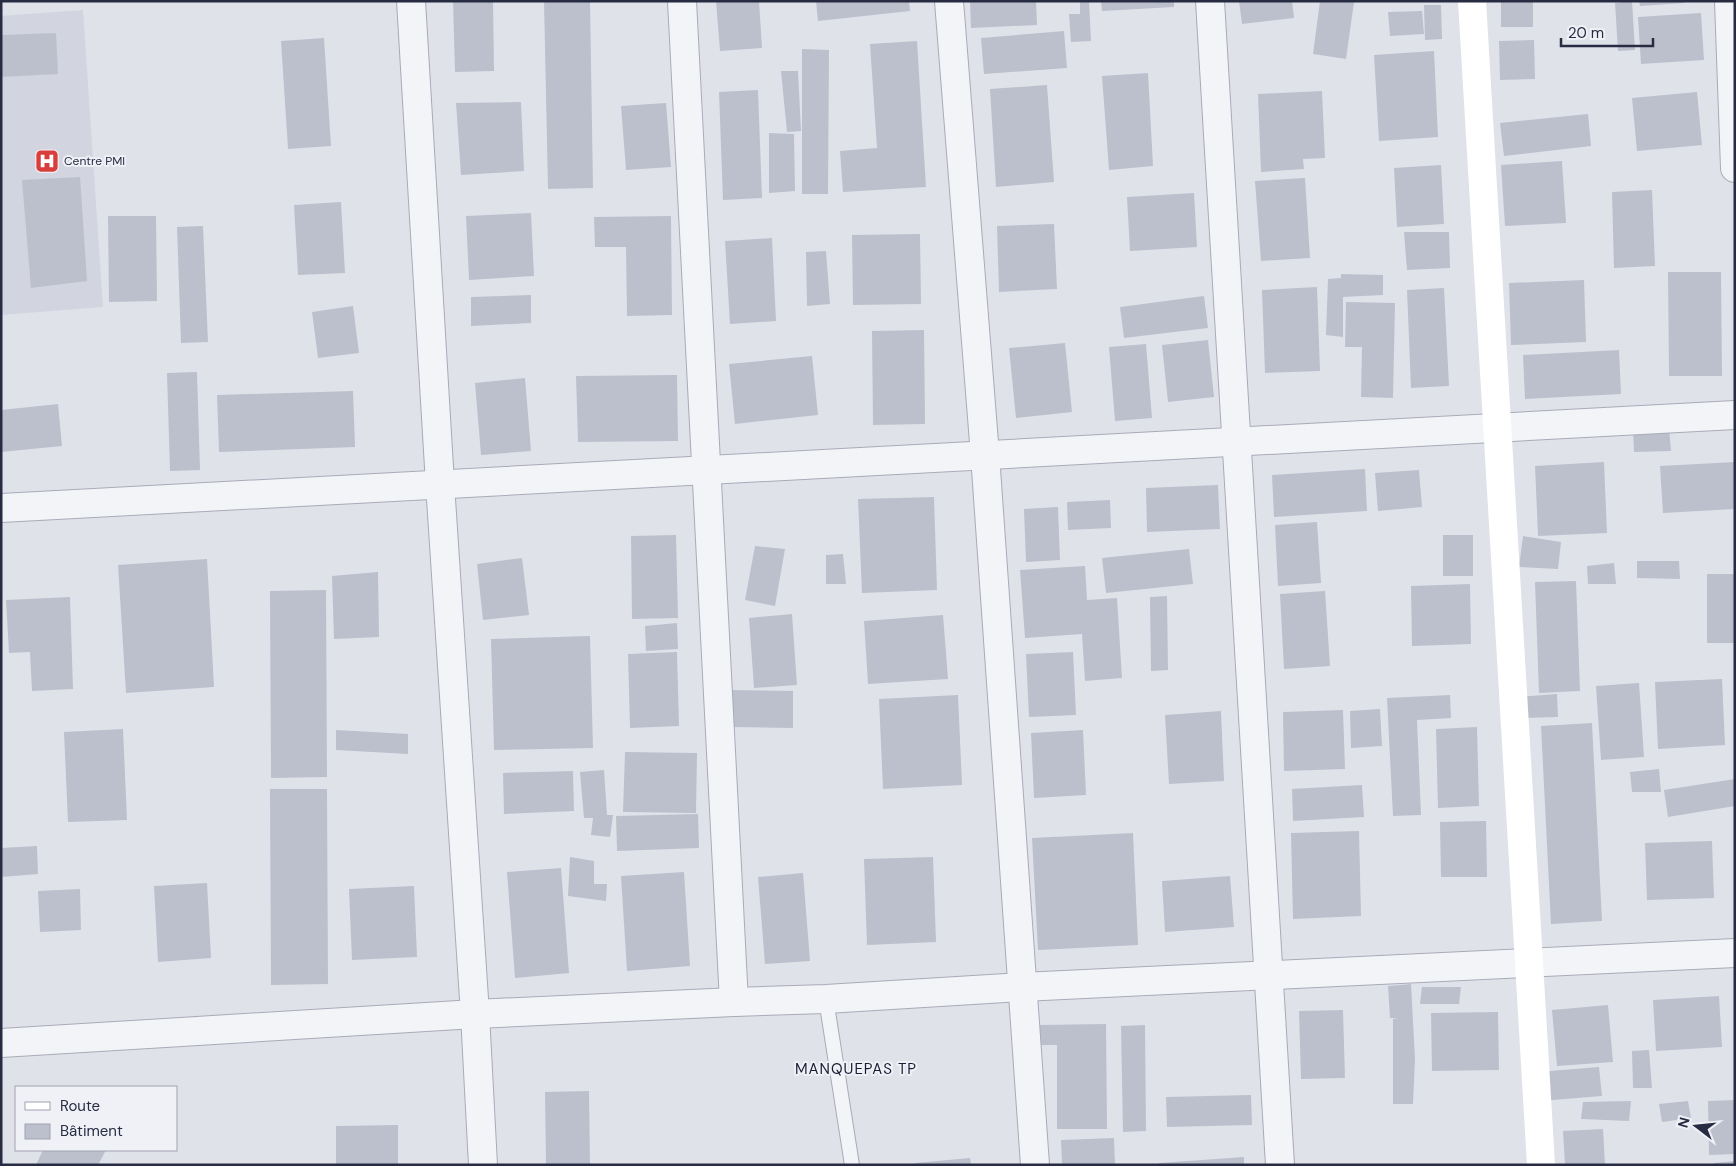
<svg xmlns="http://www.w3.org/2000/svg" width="1736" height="1166" viewBox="0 0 1736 1166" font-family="'DM Sans',sans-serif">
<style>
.built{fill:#d2d4df}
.building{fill:#bcc0cd}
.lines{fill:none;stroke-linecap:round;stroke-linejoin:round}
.lane-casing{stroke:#a8abb8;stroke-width:16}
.street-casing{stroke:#a8abb8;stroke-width:30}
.lane{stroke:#f3f4f8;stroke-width:14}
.street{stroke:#f3f4f8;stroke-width:28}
.secondary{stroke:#fff;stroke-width:28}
.labels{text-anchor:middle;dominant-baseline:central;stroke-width:4;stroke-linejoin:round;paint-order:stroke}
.poi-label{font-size:12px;fill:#272c43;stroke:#f0f1f7;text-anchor:start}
.quarter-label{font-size:15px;letter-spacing:1px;fill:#191e34;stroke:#f0f1f7}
</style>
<rect width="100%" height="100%" fill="#e0e2ea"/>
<polygon class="built" points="83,10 103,307 1,315 1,16"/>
<g class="building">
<polygon points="453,1 493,1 494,71 455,72"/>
<polygon points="544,1 590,1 593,188 548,189"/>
<polygon points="716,1 759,1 762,48 720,51"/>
<polygon points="816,1 909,1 910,11 818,21"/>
<polygon points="970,1 1036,1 1037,25 971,28"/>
<polygon points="1080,1 1089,1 1091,41 1071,42 1069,14 1080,14"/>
<polygon points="1101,1 1174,1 1174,7 1102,11"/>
<polygon points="1239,1 1292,1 1294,18 1242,24"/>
<polygon points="1320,1 1354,2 1346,59 1313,54"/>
<rect x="1501" y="1" width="32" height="26"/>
<polygon points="1632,1 1635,50 1618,51 1615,3"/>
<polygon points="1639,1 1684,1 1684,3 1640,6"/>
<polygon points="1424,5 1441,5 1442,39 1425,40"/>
<polygon points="1422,11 1424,34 1390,36 1388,12"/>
<polygon points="1701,13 1704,60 1641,64 1638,17"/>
<polygon points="1064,31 1067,68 984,74 981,38"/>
<polygon points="56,33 58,74 1,77 1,35"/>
<polygon points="324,38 331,146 288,149 281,41"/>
<polygon points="1534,40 1535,79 1500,80 1499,41"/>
<polygon points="917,41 926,187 843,192 840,151 877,148 870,44"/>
<polygon points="802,49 829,50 828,194 802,194"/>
<polygon points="1434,51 1438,137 1379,141 1374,55"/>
<polygon points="781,71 798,71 801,131 787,132"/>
<polygon points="1148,73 1153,166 1109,170 1102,76"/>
<polygon points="1047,85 1054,182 996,187 990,89"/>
<polygon points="758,90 762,198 723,200 719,92"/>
<polygon points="1322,91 1325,158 1303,159 1304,169 1261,172 1258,94"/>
<polygon points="1697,92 1702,145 1637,151 1632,98"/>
<polygon points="521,102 524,171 461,175 456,103"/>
<polygon points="666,103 671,167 626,170 621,106"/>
<polygon points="1588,114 1591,146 1504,156 1500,123"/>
<polygon points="769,133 794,134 795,191 769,193"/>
<polygon points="1562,161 1566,223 1505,226 1501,165"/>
<polygon points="1441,165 1444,224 1397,227 1394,168"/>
<polygon points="80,177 87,281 31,288 22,180"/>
<polygon points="1305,178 1310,258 1261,261 1255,181"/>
<polygon points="1652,190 1655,266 1614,268 1612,192"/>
<polygon points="1194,193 1197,247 1130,251 1127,197"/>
<polygon points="341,202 345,273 298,275 294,205"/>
<polygon points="531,213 534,276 469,280 466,216"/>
<polygon points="108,216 156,216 157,301 109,302"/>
<polygon points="671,216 672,315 627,316 626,247 595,247 594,217"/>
<polygon points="1054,224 1057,289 999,292 997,226"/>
<polygon points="203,226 208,342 181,343 177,227"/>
<polygon points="1404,232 1449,232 1450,268 1407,270"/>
<polygon points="920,234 921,304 853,305 852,235"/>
<polygon points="772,238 776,321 730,324 725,241"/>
<polygon points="826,251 830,304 807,306 806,252"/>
<polygon points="1668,272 1721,272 1722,376 1669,376"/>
<polygon points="1341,274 1383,275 1383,295 1343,297 1343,337 1326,335 1328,279 1341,278"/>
<polygon points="1584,280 1586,342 1511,345 1509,283"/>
<polygon points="1317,287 1320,371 1265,373 1262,290"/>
<polygon points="1444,288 1449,386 1411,388 1407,290"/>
<polygon points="531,295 531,323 471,326 471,297"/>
<polygon points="1204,296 1208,328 1124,338 1120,307"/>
<polygon points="1346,302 1395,303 1393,398 1361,397 1362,347 1345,347"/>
<polygon points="353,306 359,353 318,358 312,312"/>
<polygon points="924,330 925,424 873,425 872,331"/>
<polygon points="1208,340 1214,397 1168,402 1162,345"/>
<polygon points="1065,343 1072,412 1016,418 1009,348"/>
<polygon points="1146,344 1152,418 1115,421 1109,347"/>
<polygon points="1619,350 1621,394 1525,399 1523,355"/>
<polygon points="812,356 818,415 735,424 729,364"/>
<polygon points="197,372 200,470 170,471 167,373"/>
<polygon points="677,375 678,441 578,442 576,376"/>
<polygon points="525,378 531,451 481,455 475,383"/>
<polygon points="353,391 355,447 219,452 217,395"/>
<polygon points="58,404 62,446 1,452 1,410"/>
<polygon points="1669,428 1671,451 1634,452 1633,429"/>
<polygon points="1604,462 1607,533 1538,536 1535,466"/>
<polygon points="1735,462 1735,509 1663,513 1660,466"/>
<polygon points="1365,469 1367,511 1274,517 1272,475"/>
<polygon points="1419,470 1422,507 1378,511 1375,473"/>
<polygon points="1218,485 1220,529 1147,532 1146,488"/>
<polygon points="934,497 937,590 862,593 858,499"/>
<polygon points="1110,500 1111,528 1068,530 1067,502"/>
<polygon points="1058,507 1060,560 1026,562 1024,509"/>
<polygon points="1317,522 1321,583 1278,586 1275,525"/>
<polygon points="676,535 678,618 632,619 631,536"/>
<rect x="1443" y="535" width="30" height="41"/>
<polygon points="1523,536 1561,542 1558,569 1519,567"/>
<polygon points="755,546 785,549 775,606 745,600"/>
<polygon points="1189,549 1193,584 1106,593 1102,558"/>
<polygon points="843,554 846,584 826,584 826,555"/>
<polygon points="522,558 529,615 483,620 477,564"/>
<polygon points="207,559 214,687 126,693 118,565"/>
<polygon points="1637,561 1679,561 1680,579 1637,578"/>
<polygon points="1614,563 1616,584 1588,584 1587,566"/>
<polygon points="1085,566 1087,600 1117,598 1122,678 1085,681 1082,634 1025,638 1020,570"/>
<polygon points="378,572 379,637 334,639 332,576"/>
<rect x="1707" y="574" width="28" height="69"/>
<polygon points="1576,581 1580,691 1539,693 1535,582"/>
<polygon points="1470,584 1471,644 1412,646 1411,586"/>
<polygon points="326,590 327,777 271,778 270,591"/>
<polygon points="1325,591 1330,666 1284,669 1280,594"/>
<polygon points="1167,596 1168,670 1151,671 1150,597"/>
<polygon points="70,597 73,689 32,691 30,652 9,653 6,600"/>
<polygon points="792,614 797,685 754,688 749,618"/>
<polygon points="943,615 948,679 868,684 864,621"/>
<polygon points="677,623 678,649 646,651 645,626"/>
<polygon points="590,636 593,748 494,750 491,639"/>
<polygon points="677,652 679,726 630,728 628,654"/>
<polygon points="1073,652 1076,715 1029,717 1026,654"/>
<polygon points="1722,679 1725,745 1658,749 1655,682"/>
<polygon points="1639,683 1644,757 1601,760 1596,686"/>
<polygon points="731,690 793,691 793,728 732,727"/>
<polygon points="1557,694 1558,717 1521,718 1519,697"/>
<polygon points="958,695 962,785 883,789 879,699"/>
<polygon points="1450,695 1451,718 1417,720 1421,815 1393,816 1387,698"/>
<polygon points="1380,709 1382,746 1351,748 1350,711"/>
<polygon points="1343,710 1345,769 1284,771 1283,712"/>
<polygon points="1221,711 1224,781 1169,784 1165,715"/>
<polygon points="1592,723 1602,921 1551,924 1541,726"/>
<polygon points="1477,727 1479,806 1438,808 1436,729"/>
<polygon points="123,729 127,820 68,822 64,732"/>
<polygon points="336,730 408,734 408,754 336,750"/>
<polygon points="1083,730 1086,795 1034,798 1031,733"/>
<polygon points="625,752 697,753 696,813 623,812"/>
<polygon points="1659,769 1661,792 1632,792 1630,772"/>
<polygon points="604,770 607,815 613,815 610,837 591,835 593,818 584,818 580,772"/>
<polygon points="573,771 574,811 504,814 503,773"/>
<polygon points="1735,779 1735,806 1668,817 1664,790"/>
<polygon points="1362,785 1364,817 1293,821 1292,789"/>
<polygon points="270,789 327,789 328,984 271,985"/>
<polygon points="698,814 699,848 617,851 616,816"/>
<polygon points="1486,821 1487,877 1441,877 1440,822"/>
<polygon points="1359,831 1361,916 1293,919 1291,833"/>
<polygon points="1133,833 1138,945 1038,950 1032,838"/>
<polygon points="1712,841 1714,898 1647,900 1645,843"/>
<polygon points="37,846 38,874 1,877 1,848"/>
<polygon points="570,857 594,861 594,884 607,884 606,901 568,896"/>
<polygon points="933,857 936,942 867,945 864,859"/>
<polygon points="561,868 569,973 515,978 507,872"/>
<polygon points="684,872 690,966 627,971 621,876"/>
<polygon points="803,873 810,961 765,964 758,877"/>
<polygon points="1230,876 1234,927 1165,932 1162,881"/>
<polygon points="207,883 211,958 158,962 154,886"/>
<polygon points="414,886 417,957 352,960 349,889"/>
<polygon points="80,889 81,930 40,932 38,891"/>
<polygon points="1411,984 1415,1059 1413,1104 1393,1104 1393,1019 1398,1018 1390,1018 1388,986"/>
<polygon points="1422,987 1461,987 1459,1004 1420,1004"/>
<polygon points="1719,996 1722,1047 1656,1051 1653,1000"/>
<polygon points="1608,1005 1613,1062 1557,1066 1552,1010"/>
<polygon points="1343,1010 1345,1078 1301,1079 1299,1011"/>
<polygon points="1498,1012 1499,1070 1432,1071 1431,1013"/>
<polygon points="1106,1024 1107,1129 1057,1129 1057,1045 1039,1045 1039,1025"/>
<polygon points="1145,1025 1146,1131 1123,1132 1121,1026"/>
<polygon points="1649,1050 1652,1088 1633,1088 1632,1051"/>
<polygon points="1599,1067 1602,1096 1541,1101 1538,1072"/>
<polygon points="589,1091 590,1165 546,1165 545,1092"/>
<polygon points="1251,1095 1252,1125 1167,1127 1166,1097"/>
<polygon points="1735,1100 1735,1154 1709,1155 1708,1101"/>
<polygon points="1631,1101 1629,1121 1581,1119 1583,1102"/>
<polygon points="1688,1101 1691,1118 1662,1122 1659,1104"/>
<polygon points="398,1125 398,1165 336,1165 336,1126"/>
<polygon points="1603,1129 1605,1165 1565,1165 1563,1131"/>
<polygon points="1114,1138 1115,1165 1062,1165 1061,1140"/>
<polygon points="43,1150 106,1150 98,1165 36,1165"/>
<polygon points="1244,1157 1244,1165 1159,1165 1159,1163"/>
<polygon points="970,1158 971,1165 915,1165 915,1163"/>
<polygon points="1735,1161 1735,1165 1714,1165 1714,1163"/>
</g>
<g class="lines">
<g class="lane-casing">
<polyline id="lane" points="826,999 852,1165"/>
</g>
<g class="street-casing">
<g id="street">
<polyline points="411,1 440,484 475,1014 483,1165"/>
<polyline points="682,1 734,1002"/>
<polyline points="949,1 985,455 1035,1165"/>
<polyline points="1210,1 1280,1165"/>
<polyline points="1729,1 1735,168"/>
<polyline points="1,508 1735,415"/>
<polyline points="1,1043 475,1014 734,1002 826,999 1022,987 1735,953"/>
</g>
</g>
<use href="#lane" class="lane"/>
<use href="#street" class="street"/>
<polyline class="secondary" points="1472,1 1541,1165"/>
</g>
<defs>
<g id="hospital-square" transform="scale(1.25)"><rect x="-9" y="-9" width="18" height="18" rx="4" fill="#da3e3a" stroke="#f0f1f7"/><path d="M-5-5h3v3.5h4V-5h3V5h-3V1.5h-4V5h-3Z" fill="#fff"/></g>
</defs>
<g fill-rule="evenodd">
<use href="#hospital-square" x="47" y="161"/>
</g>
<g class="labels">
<g class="poi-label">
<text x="64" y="161">Centre PMI</text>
</g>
<g class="quarter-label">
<text x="856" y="1069">MANQUEPAS TP</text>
</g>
</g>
<rect width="1736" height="1166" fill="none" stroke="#272c43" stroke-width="5"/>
<rect x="15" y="1086" width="162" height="65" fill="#f0f1f7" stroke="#a0a2af"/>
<rect x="25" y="1102" width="25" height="8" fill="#ffffff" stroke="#a0a2af"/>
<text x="60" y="1111" font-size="15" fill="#272c43">Route</text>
<rect x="25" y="1124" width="25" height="15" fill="#bcc0cd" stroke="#a0a2af"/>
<text x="60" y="1136" font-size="15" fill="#272c43">Bâtiment</text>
<g transform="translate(1696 1126) rotate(286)" stroke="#f0f1f7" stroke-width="4" paint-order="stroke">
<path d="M0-4L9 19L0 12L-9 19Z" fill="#272c43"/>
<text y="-8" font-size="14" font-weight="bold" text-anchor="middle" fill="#272c43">N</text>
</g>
<path d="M1561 38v8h92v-8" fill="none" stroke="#272c43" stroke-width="2.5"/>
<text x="1568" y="38" font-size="15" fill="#272c43" stroke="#f0f1f7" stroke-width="4" paint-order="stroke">20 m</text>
</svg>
